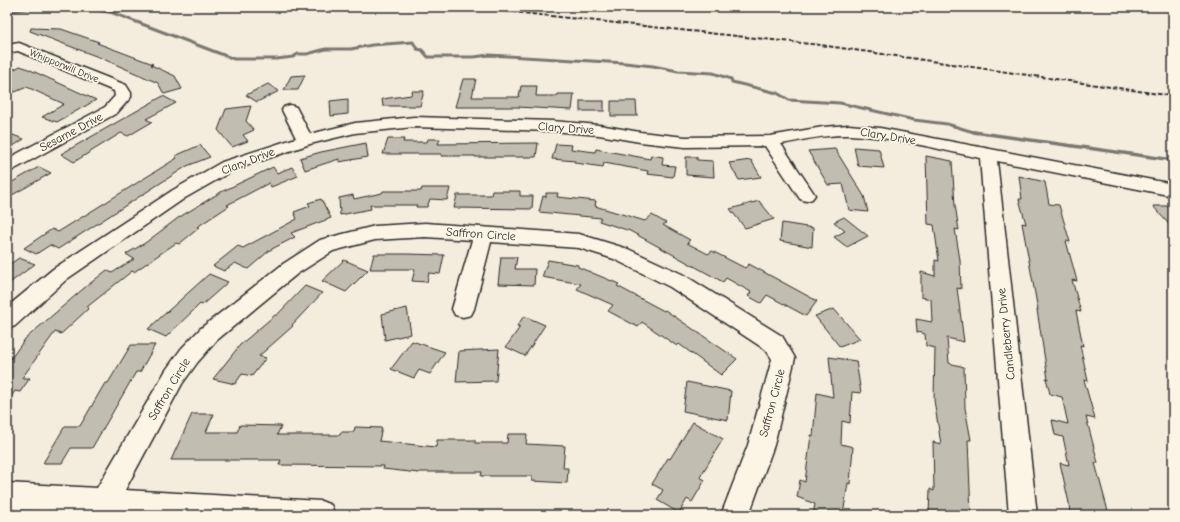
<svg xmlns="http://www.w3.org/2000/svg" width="1180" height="522" viewBox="0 0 1180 522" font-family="'Comic Neue',sans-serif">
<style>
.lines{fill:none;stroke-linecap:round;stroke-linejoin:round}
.stream-far1{stroke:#7a7771;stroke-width:3}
.stream{stroke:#7a7771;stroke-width:3.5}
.building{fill:#c2bdb1;stroke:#2b2b2b}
.minor-casing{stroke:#2b2b2b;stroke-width:3}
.minor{fill:#fcf5e5;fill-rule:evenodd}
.rail{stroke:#2b2b2b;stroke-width:2;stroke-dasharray:4.5 2;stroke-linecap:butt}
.labels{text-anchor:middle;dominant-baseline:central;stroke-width:3.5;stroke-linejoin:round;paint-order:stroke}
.far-street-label{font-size:10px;fill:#2b2b2b;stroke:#fcf5e5}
.street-label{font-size:12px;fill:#2b2b2b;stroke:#fcf5e5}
</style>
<rect width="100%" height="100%" fill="#f4edde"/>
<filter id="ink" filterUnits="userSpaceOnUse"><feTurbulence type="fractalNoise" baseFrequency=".025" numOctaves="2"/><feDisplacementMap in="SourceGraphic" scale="8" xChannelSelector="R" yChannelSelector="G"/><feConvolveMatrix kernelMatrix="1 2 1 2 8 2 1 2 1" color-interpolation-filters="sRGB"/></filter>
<g filter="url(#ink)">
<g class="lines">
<g class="stream-far1">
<polyline points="71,7 91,8 113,13 234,59 277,59 293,57 298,54 307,54 326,49 351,49 372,45 413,42 417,49 422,50 428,57 474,57 489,55 625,63 653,66 678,71 713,73 731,79 732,82 777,93 789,100 840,103 914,120 947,124 977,133"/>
<polyline points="7,11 43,7"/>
</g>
<polyline class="stream" points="974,132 1173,160"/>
</g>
<g class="building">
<polygon points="31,28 61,29 99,42 97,43 153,64 151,65 175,76 182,89 164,94 158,83 101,58 30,31"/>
<polygon points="7,66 15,69 20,66 26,68 96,100 57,122 42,117 64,104 27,87 15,92 7,89"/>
<polygon points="305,75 298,90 284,90 291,76"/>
<polygon points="463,79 476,79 472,97 519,97 521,86 537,86 536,96 557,96 558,94 574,94 572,110 517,107 455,107"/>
<polygon points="268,84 279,91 257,102 246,95"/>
<polygon points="412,91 424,91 420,106 383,106 382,99 411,95"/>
<polygon points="163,96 176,103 146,119 152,122 128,136 121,133 74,162 61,154"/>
<polygon points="348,99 348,114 331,116 330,101"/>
<rect x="580" y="101" width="24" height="10"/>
<polygon points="611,101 636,101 637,116 611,116"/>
<polygon points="251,106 246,121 254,130 243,135 248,141 232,147 218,130 226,109"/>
<polygon points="7,133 24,139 7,150"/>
<polygon points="388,139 404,139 403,142 427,142 428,139 440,139 438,144 538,143 536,157 475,157 475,156 441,156 442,154 383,154"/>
<polygon points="366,143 368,157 339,162 339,159 305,170 300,158 321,152"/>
<polygon points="556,144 572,145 571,149 595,152 596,149 650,159 651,155 663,157 662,165 675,166 673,177 647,174 648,171 604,163 603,167 575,163 575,161 552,159"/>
<polygon points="200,145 210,157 187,166 58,249 50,245 36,254 24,248 52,229 58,232 177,158 175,156"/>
<polygon points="854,147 879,149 884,168 858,166"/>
<polygon points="835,149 864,196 868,212 849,210 843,184 828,185 808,151"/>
<polygon points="926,156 952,161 955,205 959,230 955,229 960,260 961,289 957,288 964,342 947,338 949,363 964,367 965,408 971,440 968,440 971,515 929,515 930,489 934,491 933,442 941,444 934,400 935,348 926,346 925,334 917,332 916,319 932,322 931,299 921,297 921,272 935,276 935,260 939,261 934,225 928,224"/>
<polygon points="686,157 697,157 697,160 713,161 714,177 686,175"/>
<polygon points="751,160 761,177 739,180 729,163"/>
<polygon points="39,167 51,173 7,198 7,185"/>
<polygon points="273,167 277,173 292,167 298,176 271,187 269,183 227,205 229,206 197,227 199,228 179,244 176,243 134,272 132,271 87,307 89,308 61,334 55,332 22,378 30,378 20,392 15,391 7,403 7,364 25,339 83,289 107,270 112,273 134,259 126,254 145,243 178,218 221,192"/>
<polygon points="1019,176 1045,182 1049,204 1059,205 1070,242 1066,241 1077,281 1072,280 1081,312 1076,311 1083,346 1080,345 1088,381 1084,380 1095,419 1086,417 1098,463 1095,463 1109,515 1070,515 1069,503 1060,463 1069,465 1063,437 1055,435 1052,420 1068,424 1062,397 1050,394 1046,378 1048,379 1037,310 1038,310 1022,223 1026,224 1019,199 1022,199"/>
<polygon points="422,188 450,188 447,200 430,199 427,207 416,207 417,205 370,205 371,209 340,215 339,198 353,195 354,199 382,193 383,191 421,191"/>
<polygon points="492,191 520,191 520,196 533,196 532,209 454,208 457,195 491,195"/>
<polygon points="546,193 558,193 557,197 596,201 595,206 645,221 652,215 666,223 663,225 690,240 687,243 708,254 712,251 745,268 749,264 817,301 806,316 767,295 761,303 748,296 751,292 726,278 723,282 630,231 599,221 601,218 539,212 543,196 546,197"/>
<polygon points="321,199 331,218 291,233 295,237 270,250 248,269 235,263 224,271 213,266 238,246 243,248 297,219 294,212 310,206 308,203"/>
<polygon points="759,201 774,219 745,228 730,209"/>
<polygon points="1153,206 1173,206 1173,229"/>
<polygon points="844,217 868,236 847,247 834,237 845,231 834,222"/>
<polygon points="782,223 813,228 812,247 780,241"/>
<polygon points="374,254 406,254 444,255 440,274 429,273 427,282 412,281 415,269 370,269"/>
<polygon points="501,257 517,257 515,269 535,269 534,285 498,284"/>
<polygon points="19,258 35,264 7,285 7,266"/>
<polygon points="344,260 368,270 346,292 322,281"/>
<polygon points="548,260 578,265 578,267 619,284 617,286 664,311 665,310 737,359 721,375 679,344 677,346 642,322 638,327 608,311 613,305 577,289 581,284 542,277"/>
<polygon points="209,274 228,282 202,305 200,304 166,337 148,329"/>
<polygon points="305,286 322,293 292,325 293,326 259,356 266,358 252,376 242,374 235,384 213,379 240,345 275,315 277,315"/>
<polygon points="407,308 411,334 385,340 382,314"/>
<polygon points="834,309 860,339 840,347 815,316"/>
<polygon points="524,316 545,325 525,356 506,347 520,327 517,326"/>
<polygon points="412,341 445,352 430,374 419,370 414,378 391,369"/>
<polygon points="131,345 155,345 140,372 136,372 92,448 71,448 62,463 43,463 65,426 80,426 105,383 108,383"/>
<polygon points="499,349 496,381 456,382 459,351"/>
<polygon points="829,357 856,361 861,393 852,392 850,423 842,421 841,444 853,447 850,484 848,483 843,515 813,515 815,504 797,497 800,480 805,482 811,435 813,436 817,393 833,397"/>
<polygon points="687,382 731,391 728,420 683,411"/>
<polygon points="192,414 214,414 206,432 237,432 240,425 281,426 277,435 340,435 341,432 354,432 355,427 382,428 379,441 436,447 437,440 475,440 475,443 507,443 508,434 527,434 526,444 565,446 563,468 568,468 567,483 532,481 532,476 481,476 482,472 419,472 419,473 383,469 384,466 279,465 281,460 171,460"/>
<polygon points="693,422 723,439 700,477 705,480 692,502 687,499 679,513 657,500 663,490 652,484 668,458 670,459"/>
</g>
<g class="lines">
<g class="minor-casing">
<g id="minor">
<polygon points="19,43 126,85 131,93 131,97 117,113 13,170 7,172 7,159 105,107 115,96 114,91 18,51 7,53 7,45"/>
<path d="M290 105 296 107 310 134 355 123 414 117 552 121 599 125 640 132 685 137 770 136 823 127 849 125 880 128 1173 184V196L997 161 1037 515H1009L980 158C937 149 894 137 850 135 827 134 803 140 781 144L815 195 812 199 806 201 800 199 765 146 685 147 640 142 599 135 552 131 414 127 355 133 310 144 234 170 185 198 67 279 15 326 7 329V307L53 269 173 190 222 162 296 138 282 110 284 107Z"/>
<polygon points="425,223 579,234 628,249 684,275 782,336 795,358 774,445 749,515 721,515 748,445 772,359 766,350 670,287 614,259 579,248 491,242 474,309 471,315 463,317 455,315 452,309 472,240 425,237 375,240 333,251 297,274 217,340 197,363 182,384 125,490 321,501 331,505 335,515 102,515 7,509 7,483 97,488 166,370 181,349 201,328 283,264 320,240 327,238 375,226"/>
</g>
</g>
<use href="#minor" class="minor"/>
<polyline class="rail" points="467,7 820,45 1173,96"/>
</g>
</g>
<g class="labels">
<g class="far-street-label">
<text transform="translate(64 66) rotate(22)">Whipporwill Drive</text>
</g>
<g class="street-label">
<text transform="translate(566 128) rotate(4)">Clary Drive</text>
<text transform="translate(71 132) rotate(-28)">Sesame Drive</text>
<text transform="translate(888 136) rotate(9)">Clary Drive</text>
<text transform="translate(248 161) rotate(-21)">Clary Drive</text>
<text transform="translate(481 234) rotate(4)">Saffron Circle</text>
<text transform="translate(1006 334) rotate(-96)">Candleberry Drive</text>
<text transform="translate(169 389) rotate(-59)">Saffron Circle</text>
<text transform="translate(772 403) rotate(-75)">Saffron Circle</text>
</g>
</g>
<rect width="1180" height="522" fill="none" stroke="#fcf5e5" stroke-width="24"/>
<rect x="12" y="12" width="1156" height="498" fill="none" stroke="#2b2b2b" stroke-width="1.5" filter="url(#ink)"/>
</svg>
